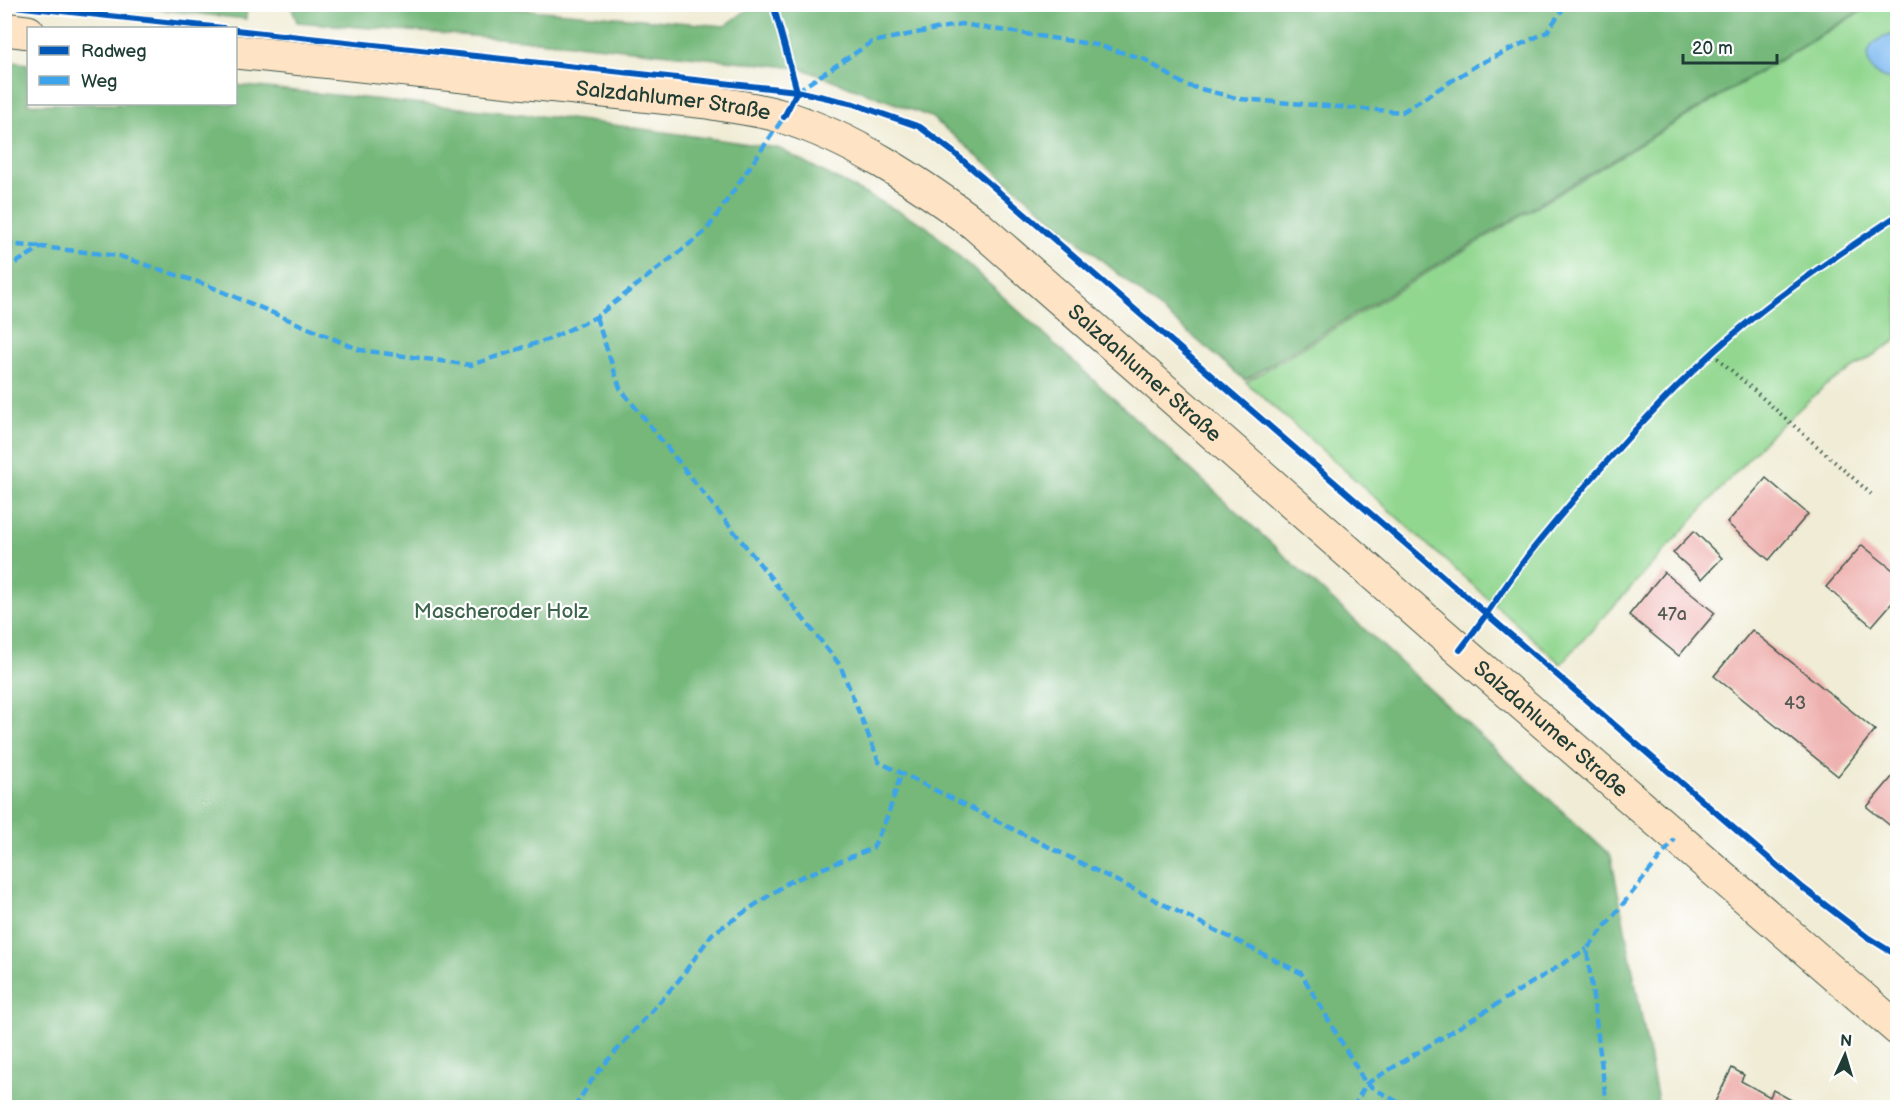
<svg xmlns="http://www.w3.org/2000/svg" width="1902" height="1112" viewBox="0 0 1902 1112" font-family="'Balsamiq Sans',sans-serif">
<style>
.green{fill:#92d790;stroke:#588a62;stroke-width:1.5}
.forest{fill:#75b87a;stroke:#4a7a57;stroke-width:1.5}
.water{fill:#7fbaf1;stroke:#4f7c92;stroke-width:1.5}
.building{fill:#eeb0ae}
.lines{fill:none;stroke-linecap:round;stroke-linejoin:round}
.secondary-casing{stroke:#3e574c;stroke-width:35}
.path{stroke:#3e574c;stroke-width:4;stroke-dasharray:1.5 4.5;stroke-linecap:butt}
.secondary{stroke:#fee4c5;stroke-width:33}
.quiet{stroke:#3da4eb;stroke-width:4.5;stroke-dasharray:9 4.5;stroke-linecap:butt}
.cycleway-casing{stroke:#fff;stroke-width:10}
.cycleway{stroke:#0057b8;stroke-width:6}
.labels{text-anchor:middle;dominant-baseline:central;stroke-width:4.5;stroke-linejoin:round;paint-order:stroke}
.number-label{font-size:18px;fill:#535a52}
.street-label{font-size:21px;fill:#1f3d34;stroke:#fff}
.park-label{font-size:21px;fill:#3c644b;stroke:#fff}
</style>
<rect width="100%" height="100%" fill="#fff"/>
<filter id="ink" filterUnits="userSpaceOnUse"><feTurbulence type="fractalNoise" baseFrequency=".0167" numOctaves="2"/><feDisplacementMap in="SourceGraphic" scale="12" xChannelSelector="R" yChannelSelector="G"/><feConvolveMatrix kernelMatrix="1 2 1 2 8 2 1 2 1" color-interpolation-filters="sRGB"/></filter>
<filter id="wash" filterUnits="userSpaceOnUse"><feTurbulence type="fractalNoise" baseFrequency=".008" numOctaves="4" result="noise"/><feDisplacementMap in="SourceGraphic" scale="24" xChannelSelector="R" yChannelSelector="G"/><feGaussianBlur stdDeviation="1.35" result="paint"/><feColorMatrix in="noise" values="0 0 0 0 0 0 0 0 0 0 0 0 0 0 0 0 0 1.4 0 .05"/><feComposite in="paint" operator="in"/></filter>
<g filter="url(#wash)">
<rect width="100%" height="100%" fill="#f0ecd5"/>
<polygon class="green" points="1872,5 1897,5 1897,340 1825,386 1768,437 1561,664 1246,382"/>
<g class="forest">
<polygon points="747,4 1870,4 1870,5 1245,380 931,117 800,68 586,45 297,22 291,5 470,5 725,26 748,9"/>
<polygon points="114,5 247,5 246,19"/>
<polygon points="5,61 28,64 28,104 236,104 236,85 578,120 778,148 925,225 1611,856 1659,1107 5,1107"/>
</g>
<path class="water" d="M1897 33V79C1877 84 1857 59 1875 42 1881 36 1890 37 1897 33Z"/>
<g id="blocks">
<g class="building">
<polygon points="1766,478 1808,514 1769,560 1727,523"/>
<polygon points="1694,531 1722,558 1702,579 1673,553"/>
<polygon points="1862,545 1898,574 1898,596 1872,626 1826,587"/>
<polygon points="1664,572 1715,613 1679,656 1629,615"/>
<polygon points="1752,630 1875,730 1838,776 1714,676"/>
<polygon points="1898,770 1898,832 1867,807"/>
<polygon points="1732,1068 1744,1075 1741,1081 1770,1097 1773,1090 1795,1102 1792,1108 1712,1108"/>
</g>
</g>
</g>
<g filter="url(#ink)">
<use href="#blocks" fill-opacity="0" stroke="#3e574c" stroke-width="1.5"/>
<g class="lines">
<g class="secondary-casing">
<g id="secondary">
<polyline points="4,29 28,32"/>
<path id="s1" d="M236 52 708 102C733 107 760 109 784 117 854 139 916 181 975 224L1460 650 1898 1029"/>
</g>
</g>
<g class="path">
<polyline points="773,4 796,87"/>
<polyline points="1713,354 1871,494"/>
</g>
<use href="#secondary" class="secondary"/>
<g class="quiet">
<polyline points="797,91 872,42 961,24 1097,45 1144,59 1185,85 1240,99 1402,112 1477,65 1547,32 1566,4"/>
<polyline points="4,244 42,247"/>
<polyline points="4,270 42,247 119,256 207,285 360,350 471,365 549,339 596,317 706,231 784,117"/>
<polyline points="596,317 620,388 840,665 879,762 1301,973 1366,1084 1408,1108"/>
<polyline points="574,1108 595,1075 679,980 712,934 789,882 873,848 888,815 901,774"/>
<polyline points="1353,1108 1366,1084 1587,949"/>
<polyline points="1607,1108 1587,949 1675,839"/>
</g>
<g class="cycleway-casing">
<g id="cycleway">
<polyline points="773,4 797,91 784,117"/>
<polyline points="4,5 223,28"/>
<polyline points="236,30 797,91 854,104 920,127 953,152 1803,888 1867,937 1898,956"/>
<path d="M1460 650C1487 616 1509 578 1537 544 1600 467 1666 391 1743 326 1791 286 1845 250 1898 215"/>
</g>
</g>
<use href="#cycleway" class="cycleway"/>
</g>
</g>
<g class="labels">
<g class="number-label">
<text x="1672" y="614">47a</text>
<text x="1795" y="703">43</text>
</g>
<g class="street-label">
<text stroke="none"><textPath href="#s1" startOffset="440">Salzdahlumer Straße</textPath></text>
<text stroke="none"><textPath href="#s1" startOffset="998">Salzdahlumer Straße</textPath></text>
<text stroke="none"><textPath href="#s1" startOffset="1538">Salzdahlumer Straße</textPath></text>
</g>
<g class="park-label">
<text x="501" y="611">Mascheroder Holz</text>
</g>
</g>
<rect width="1902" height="1112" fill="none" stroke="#fff" stroke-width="24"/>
<rect x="27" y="27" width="210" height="78" fill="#ffffff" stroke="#a5b1ae" stroke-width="1.5"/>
<rect x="39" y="46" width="30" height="9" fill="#0057b8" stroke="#a5b1ae" stroke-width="1.5"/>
<text x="81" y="57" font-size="18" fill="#1f3d34">Radweg</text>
<rect x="39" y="76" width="30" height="9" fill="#3da4eb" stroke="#a5b1ae" stroke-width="1.5"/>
<text x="81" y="87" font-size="18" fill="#1f3d34">Weg</text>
<g transform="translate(1845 1055) rotate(4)" stroke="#ffffff" stroke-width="4.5" paint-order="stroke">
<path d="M0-4.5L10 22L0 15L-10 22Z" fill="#1f3d34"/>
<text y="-9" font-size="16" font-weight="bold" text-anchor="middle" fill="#1f3d34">N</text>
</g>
<path d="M1683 54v9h94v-9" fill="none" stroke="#1f3d34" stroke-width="3"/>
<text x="1692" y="54" font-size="18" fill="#1f3d34" stroke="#ffffff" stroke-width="4.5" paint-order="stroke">20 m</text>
</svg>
